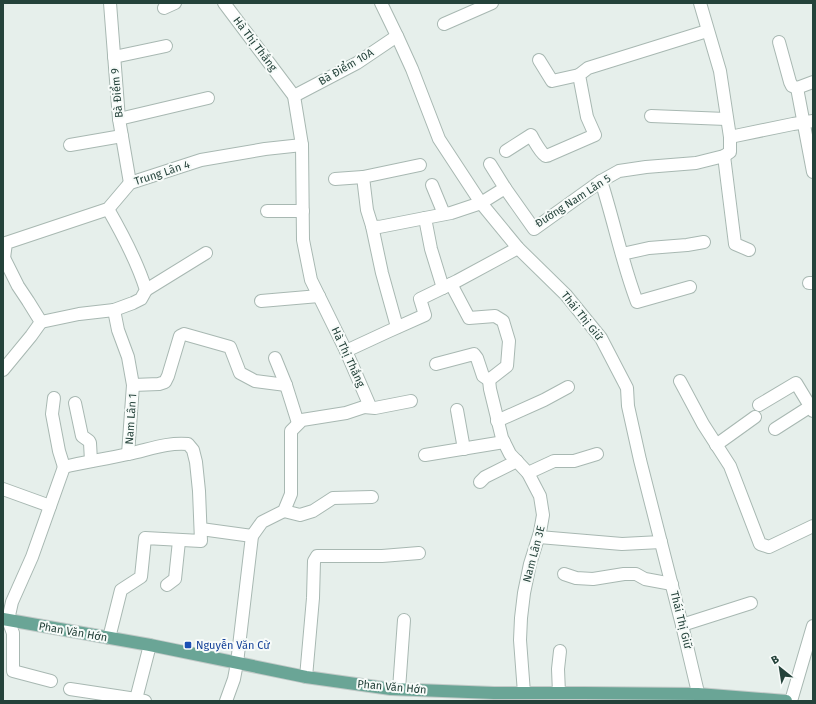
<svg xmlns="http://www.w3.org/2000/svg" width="816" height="704" viewBox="0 0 816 704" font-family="'Fira Sans',sans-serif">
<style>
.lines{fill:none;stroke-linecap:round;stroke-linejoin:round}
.minor-casing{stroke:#a8b8b2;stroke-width:14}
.major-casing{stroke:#c2cac8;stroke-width:14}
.minor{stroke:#fff;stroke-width:12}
.major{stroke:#6aa596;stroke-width:12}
.transit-dot{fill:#1a4fb4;stroke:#f7fbf9;stroke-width:1.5}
.labels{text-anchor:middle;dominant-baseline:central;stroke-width:4;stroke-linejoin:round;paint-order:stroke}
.street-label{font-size:11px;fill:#24423a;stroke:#f7fbf9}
.transit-label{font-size:11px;fill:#164399;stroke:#f7fbf9;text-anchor:start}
</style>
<rect width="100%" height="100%" fill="#e6efeb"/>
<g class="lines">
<g class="minor-casing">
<g id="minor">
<polyline points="110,3 119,119 130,183"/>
<polyline points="224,3 294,96 302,145 303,240 311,280 346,351 369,404 364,407 346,413 302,420 291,431 291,494 284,511 262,522 252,536 237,663 234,679 226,701"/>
<polyline points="381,3 397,36 412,69 439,139 481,203 518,248 566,295 601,338 627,388 628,406 640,460 682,625 700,701"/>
<polyline points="164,8 175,3"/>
<polyline points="444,24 492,3"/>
<polyline points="779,42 790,82 792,86 797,88"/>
<polyline points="114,57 166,46"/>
<polyline points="539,60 552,81 579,75"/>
<polyline points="813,82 797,88 813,172"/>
<polyline points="294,96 357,63 397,36"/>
<polyline points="651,116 726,119"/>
<polyline points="119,119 208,98"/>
<polyline points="730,137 793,124 813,121"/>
<polyline points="70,145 122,136"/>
<path d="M506 151 531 135C533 139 542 155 546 156 547 156 548 156 549 155L595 135 587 117 579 75 588 68 707 31"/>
<polyline points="724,156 735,244 749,250"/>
<polyline points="490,164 505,188 534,229 601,181 619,171 646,167 696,163 724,156 730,152 730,137 720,71 700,3"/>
<polyline points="420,165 363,177 367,210 372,226 379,227 425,218"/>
<polyline points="335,179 363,177"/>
<path d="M601 181C614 221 622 263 637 302L690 287"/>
<polyline points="432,185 444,214"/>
<path d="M108 209C123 235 137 261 146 290L141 299 133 303 114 310 118 330 128 357 133 385 128 454"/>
<polyline points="267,211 303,211"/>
<polyline points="372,226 382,273 397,327"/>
<polyline points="622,254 649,248 687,245 704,242"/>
<polyline points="3,258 4,258 6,243 108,209 130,183 201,160 265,149 302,145"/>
<polyline points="809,283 813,283"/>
<polyline points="451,284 469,318 495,316 503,321 509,341 507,366 489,380"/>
<polyline points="443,288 431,249 425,218 451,213 481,203 505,188"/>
<polyline points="146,290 206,253"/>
<polyline points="261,301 319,296"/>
<polyline points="41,322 79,314 114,310"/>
<polyline points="346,351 387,332 425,315 420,299 457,281 518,248"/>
<polyline points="275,358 286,385 298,423"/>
<polyline points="436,364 474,354 477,358 483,376 489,380"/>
<polyline points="3,370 31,336 41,322 28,301 18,286 4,258"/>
<polyline points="489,380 490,389 502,438 510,454 528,473 540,496 543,515 540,532 530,564 524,593 521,618 520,640 524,693"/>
<polyline points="680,381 703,424 730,466 760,544 769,547 813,526"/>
<polyline points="133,385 159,384 165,382 168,376 180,336 184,334 230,347 240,373 255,381 286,385"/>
<polyline points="54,398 52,414 59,451 64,467"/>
<polyline points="75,403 82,436 89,441 90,443 91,461"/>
<polyline points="759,405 796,383 813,411"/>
<polyline points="364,407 375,408 411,401"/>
<polyline points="457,410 464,449"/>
<polyline points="497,421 544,400 568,387"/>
<polyline points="775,429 811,406"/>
<polyline points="716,445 755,417"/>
<polyline points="425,455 504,442"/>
<path d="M64 467C85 462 106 459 128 454 148 450 167 442 188 444L193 450 196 462 199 491 201 541 145 538 141 577 121 590 109 638"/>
<polyline points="528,473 554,461 574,461 597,454"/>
<polyline points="480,482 485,477 517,461"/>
<polyline points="3,489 50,506"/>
<polyline points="284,511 300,515 313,511 333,498 372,497"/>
<polyline points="201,529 252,536"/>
<polyline points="539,537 622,544 661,542"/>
<polyline points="564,574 576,578 593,579 624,574 636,574 645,579 672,584"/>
<polyline points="167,585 175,579 179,541"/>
<polyline points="682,625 751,603"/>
<polyline points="306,677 313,598 314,561 317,556 382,556 419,553"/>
<polyline points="51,681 13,671 13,633 8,620 12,602 32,557 64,467"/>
<polyline points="70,689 136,699 145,701"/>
<polyline points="399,689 404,620"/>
<polyline points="559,693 558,669 560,651"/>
<polyline points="136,699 150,645"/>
<polyline points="791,701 813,626"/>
</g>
</g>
<g class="major-casing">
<polyline id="major" points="3,619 150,645 306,677 391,689 494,693 584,693 698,694 786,701"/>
</g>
<use href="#minor" class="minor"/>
<use href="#major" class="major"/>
</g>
<rect class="transit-dot" x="184" y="641" width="8" height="8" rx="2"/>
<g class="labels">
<g class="street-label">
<text transform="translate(255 44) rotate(53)">Hà Thị Thắng</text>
<text transform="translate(346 67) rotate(-30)">Bà Điểm 10A</text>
<text transform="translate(117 93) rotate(-95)">Bà Điểm 9</text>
<text transform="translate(162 173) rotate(-18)">Trung Lân 4</text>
<text transform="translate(573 201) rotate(-33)">Đường Nam Lân 5</text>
<text transform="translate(582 316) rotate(51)">Thái Thị Giữ</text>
<text transform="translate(348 357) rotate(65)">Hà Thị Thắng</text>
<text transform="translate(131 419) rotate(-86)">Nam Lân 1</text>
<text transform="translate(534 554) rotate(-75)">Nam Lân 3E</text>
<text transform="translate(681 620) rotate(76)">Thái Thị Giữ</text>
<text transform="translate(73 632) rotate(10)">Phan Văn Hớn</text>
<text transform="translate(392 687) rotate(5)">Phan Văn Hớn</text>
</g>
<g class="transit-label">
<text x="196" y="645">Nguyễn Văn Cừ</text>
</g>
</g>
<rect width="816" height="704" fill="none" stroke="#24423a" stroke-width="8"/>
<g transform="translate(780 668) rotate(330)" stroke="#f7fbf9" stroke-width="3" paint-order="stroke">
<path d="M0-3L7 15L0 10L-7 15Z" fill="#24423a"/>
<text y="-6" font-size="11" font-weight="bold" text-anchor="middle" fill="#24423a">B</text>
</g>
</svg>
